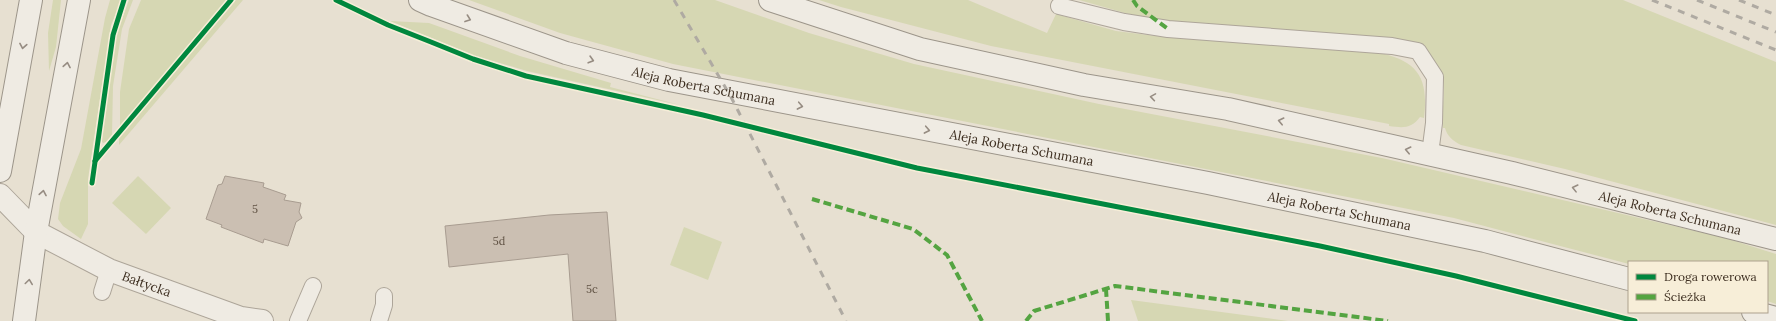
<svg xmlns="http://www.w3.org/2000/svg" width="1776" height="321" viewBox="0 0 1776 321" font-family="Lora,serif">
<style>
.green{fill:#d6d7b3}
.building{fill:#cbbfb2;stroke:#a89c90}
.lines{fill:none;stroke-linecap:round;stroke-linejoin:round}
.service-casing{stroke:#ada599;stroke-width:18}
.minor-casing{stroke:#ada599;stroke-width:24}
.secondary-casing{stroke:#9c958a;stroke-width:24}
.service{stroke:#efebe3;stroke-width:16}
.minor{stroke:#efebe3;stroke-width:22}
.secondary{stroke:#efebe3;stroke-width:22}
.rail{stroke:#afaaa2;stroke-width:3;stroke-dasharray:7 7;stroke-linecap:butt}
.quiet{stroke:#54a441;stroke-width:4;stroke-dasharray:8 4;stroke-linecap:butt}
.cycleway-casing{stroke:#f7eed8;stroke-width:8}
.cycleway{stroke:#00873e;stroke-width:5}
.oneway{stroke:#968c82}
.labels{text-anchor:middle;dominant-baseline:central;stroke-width:3;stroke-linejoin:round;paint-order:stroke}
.number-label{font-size:11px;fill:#605244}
.street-label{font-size:13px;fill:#3d2e20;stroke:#f7eed8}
</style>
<rect width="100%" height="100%" fill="#e7e0d1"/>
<g class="green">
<polygon points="53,0 61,0 56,47 49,71 48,33"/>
<polygon points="110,0 122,0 111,25 88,179 88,224 81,239 63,226 58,219 60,203 81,149 105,18"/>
<polygon points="129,0 133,0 122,29 113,86 112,135 106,142 103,143 101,140 117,32"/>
<polygon points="141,0 229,0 120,127 120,92 129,29"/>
<polygon points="236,0 243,0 119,145 119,138"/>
<polygon points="469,0 715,0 809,33 914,64 1099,104 1382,158 1725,238 1776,254 1776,304 1767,301 1767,262 1629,262 1629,264 1454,218 673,64 560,33"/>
<path d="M819 0H968L1047 33 1056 14 1116 31 1164 37 1377 52C1417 61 1429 76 1424 118L1420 117C1411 129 1403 128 1389 126V124L991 46 841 7Z"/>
<path d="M1079 0H1623L1776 62V225L1565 169 1461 145C1453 141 1447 136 1445 128H1443C1440 95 1454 80 1426 52L1169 23 1125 13Z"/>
<polygon points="390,21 429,23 520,56 611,83 610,87 680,105 527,71 473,55"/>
<polygon points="138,176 171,208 146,234 112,203"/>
<polygon points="684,227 722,242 708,280 670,265"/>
<polygon points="1131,300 1288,321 1138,321"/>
</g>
<g class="building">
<polygon points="225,176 264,183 263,187 286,195 284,200 301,203 299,212 302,218 296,222 288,246 264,239 263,243 221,227 222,225 206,219 218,185 222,184"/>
<polygon points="607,212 616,321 573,321 568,254 449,267 445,226 549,215"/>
</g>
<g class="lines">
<g class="service-casing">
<g id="service">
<polyline points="1059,6 1124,22 1168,29 1392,46 1418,51 1435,77 1434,123 1430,154"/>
<polyline points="102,292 109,270"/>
<polyline points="298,321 313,286"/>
<polyline points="379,321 384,305 384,296"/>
</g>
</g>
<g class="minor-casing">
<g id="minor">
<path id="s1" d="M0 195 36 232 109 270 241 318 262 321"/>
</g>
</g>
<g class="secondary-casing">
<g id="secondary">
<path id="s2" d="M420 0 431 5 566 53 669 80 1208 183 1485 241 1629 279"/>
<path id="s3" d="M770 0 920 49 1084 85 1228 109 1512 173 1776 239"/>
<polyline points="0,171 31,0"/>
<polyline points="1753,312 1776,318"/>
<polyline points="24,321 36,232 79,0"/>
</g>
</g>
<use href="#service" class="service"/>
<use href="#minor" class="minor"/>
<use href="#secondary" class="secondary"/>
<g class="rail">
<polyline points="674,0 731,97 846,321"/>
<polyline points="1652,0 1776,50"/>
<polyline points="1697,0 1776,32"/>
<polyline points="1739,0 1776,15"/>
</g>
<g class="quiet">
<polyline points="1133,0 1137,6 1168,29"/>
<polyline points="812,199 913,229 947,255 982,321"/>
<polyline points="1106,289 1108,321"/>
<polyline points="1026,321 1034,311 1115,286 1388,321"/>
</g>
<g class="cycleway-casing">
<g id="cycleway">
<polyline points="336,0 388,25 431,42 473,59 526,76 703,115 917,168 1320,246 1456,276 1635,321"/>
<polyline points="95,161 231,0"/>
<polyline points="92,183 113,35 124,0"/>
</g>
</g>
<use href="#cycleway" class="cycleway"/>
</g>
<defs><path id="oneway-chevron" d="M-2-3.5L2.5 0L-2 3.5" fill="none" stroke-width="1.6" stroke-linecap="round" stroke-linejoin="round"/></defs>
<g class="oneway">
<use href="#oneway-chevron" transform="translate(468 19) rotate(20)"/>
<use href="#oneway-chevron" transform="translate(23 46) rotate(100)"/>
<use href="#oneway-chevron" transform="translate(591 60) rotate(16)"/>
<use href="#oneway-chevron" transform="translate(67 65) rotate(-80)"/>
<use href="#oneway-chevron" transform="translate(1153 97) rotate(-171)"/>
<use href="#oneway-chevron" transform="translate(800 106) rotate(11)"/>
<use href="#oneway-chevron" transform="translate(1281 121) rotate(-167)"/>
<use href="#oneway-chevron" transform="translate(927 130) rotate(11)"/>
<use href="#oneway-chevron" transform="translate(1408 150) rotate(-167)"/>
<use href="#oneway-chevron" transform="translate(1575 188) rotate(-166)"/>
<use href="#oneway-chevron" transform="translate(43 193) rotate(-80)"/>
<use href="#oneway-chevron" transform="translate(29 282) rotate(-82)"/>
</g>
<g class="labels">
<g class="number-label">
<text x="255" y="209">5</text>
<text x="499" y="241">5d</text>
<text x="592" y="289">5c</text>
</g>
<g class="street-label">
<text stroke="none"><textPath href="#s2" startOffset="297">Aleja Roberta Schumana</textPath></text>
<text stroke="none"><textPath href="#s2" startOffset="621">Aleja Roberta Schumana</textPath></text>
<text stroke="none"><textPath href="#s2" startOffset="945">Aleja Roberta Schumana</textPath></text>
<text stroke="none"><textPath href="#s3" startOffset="926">Aleja Roberta Schumana</textPath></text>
<text stroke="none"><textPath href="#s1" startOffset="174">Bałtycka</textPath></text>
</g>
</g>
<rect x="1628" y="261" width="140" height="52" fill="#f7eed8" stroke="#ada18e"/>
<rect x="1636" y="274" width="20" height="6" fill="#00873e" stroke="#ada18e"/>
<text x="1664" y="281" font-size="12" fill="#3d2e20">Droga rowerowa</text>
<rect x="1636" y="294" width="20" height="6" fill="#54a441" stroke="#ada18e"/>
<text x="1664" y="301" font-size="12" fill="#3d2e20">Ścieżka</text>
</svg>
